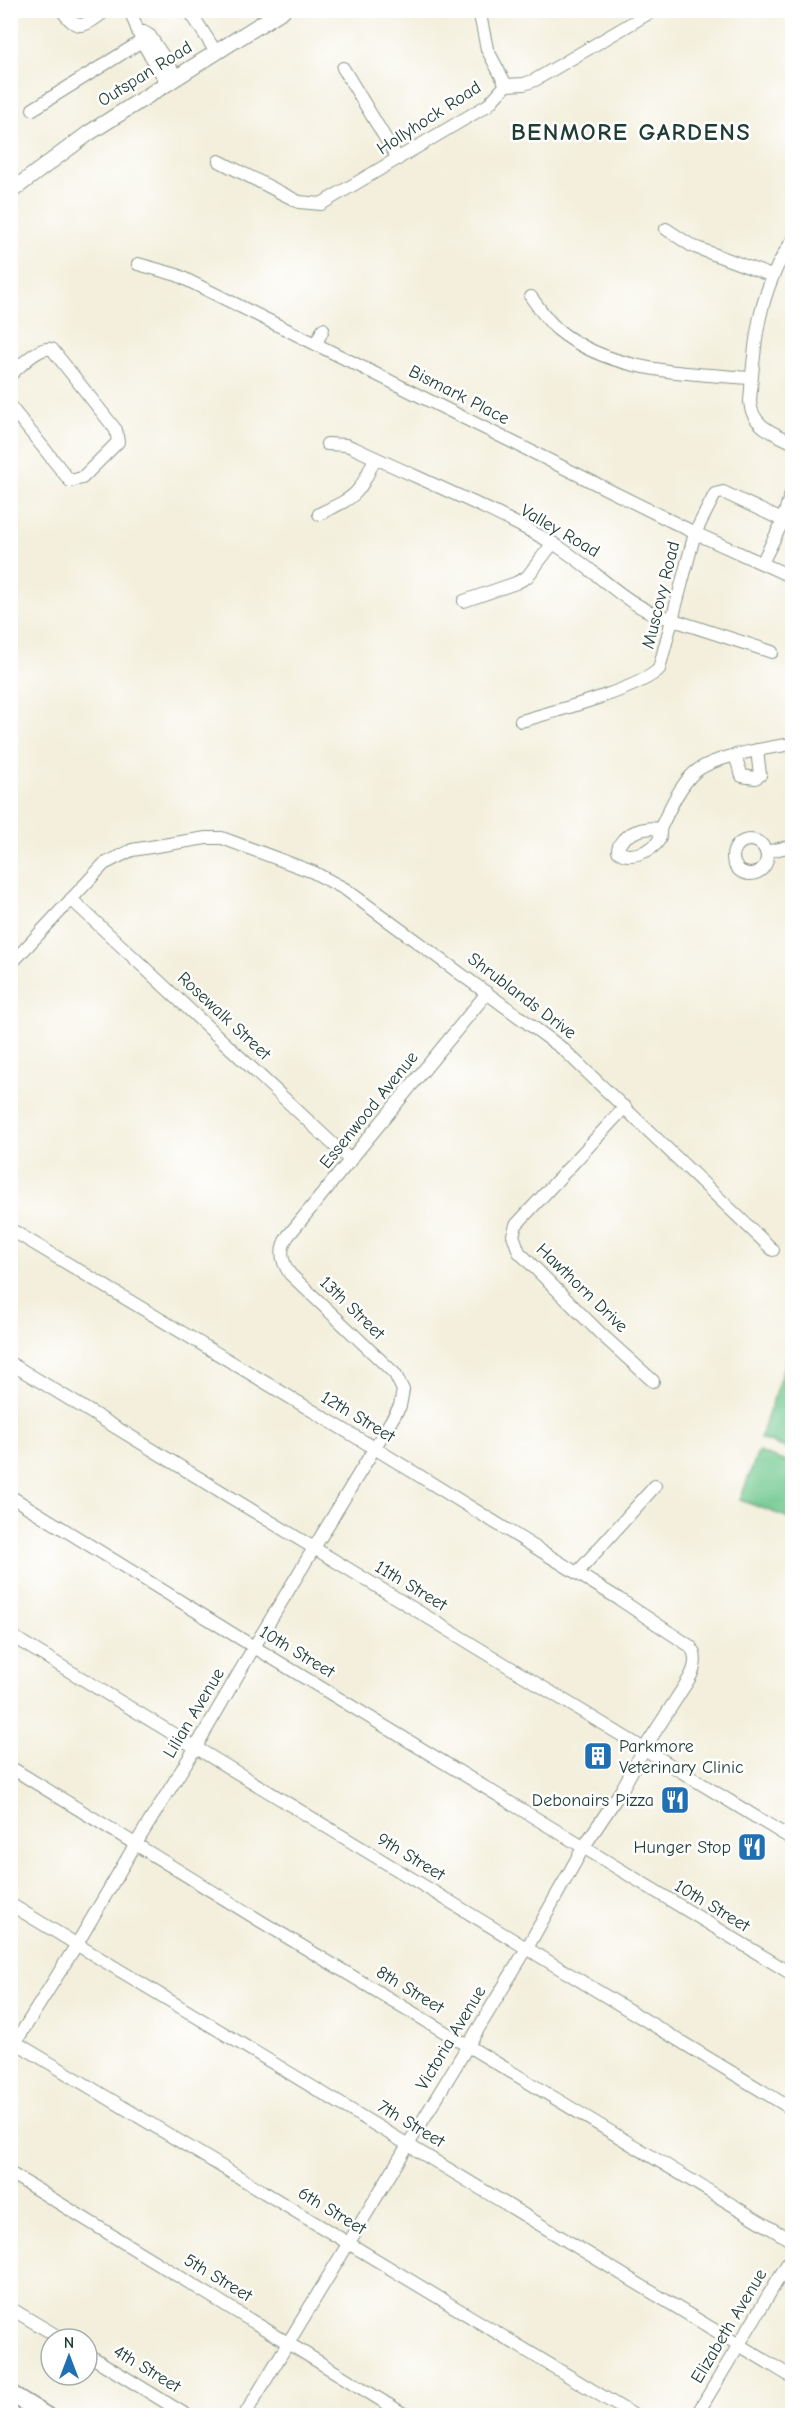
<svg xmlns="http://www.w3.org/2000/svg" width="803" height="2426" viewBox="0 0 803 2426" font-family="'Comic Neue',sans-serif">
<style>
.green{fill:#70c88e;stroke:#488261;stroke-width:1.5}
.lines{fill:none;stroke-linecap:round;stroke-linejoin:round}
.minor-casing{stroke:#899688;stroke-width:14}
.tertiary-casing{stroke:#899688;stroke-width:17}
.secondary-casing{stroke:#899688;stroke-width:19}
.minor{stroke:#fff;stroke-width:12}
.tertiary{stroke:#fff;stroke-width:15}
.secondary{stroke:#fff;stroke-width:16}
.labels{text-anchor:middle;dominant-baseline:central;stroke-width:5;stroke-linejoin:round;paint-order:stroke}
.street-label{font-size:18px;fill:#1f3d34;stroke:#fff}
.poi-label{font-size:18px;fill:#1f3d34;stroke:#fff;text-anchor:end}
.district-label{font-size:24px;font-weight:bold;letter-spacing:1.5px;fill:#1f3d34;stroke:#fff}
</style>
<rect width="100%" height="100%" fill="#fff"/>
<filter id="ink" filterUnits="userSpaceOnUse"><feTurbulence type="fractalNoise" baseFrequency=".0167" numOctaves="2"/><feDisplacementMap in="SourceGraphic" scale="12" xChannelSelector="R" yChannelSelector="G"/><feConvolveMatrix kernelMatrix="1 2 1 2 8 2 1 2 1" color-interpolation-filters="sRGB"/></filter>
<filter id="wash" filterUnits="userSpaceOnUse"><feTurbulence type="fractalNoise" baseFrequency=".008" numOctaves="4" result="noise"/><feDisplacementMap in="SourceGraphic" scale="24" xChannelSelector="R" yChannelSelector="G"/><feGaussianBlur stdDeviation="1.35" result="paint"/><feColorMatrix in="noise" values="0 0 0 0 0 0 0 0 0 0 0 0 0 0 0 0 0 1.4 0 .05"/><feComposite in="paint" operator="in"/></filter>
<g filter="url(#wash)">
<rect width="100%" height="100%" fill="#f3efdc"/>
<g class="green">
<polygon points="792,1343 792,1450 760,1439"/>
<polygon points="758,1452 792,1464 792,1519 740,1500"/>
</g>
</g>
<g filter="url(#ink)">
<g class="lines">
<g class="minor-casing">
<g id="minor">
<path d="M62 10C78 35 87 24 107 10"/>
<polyline points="130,10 142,42 167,83"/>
<polyline points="189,10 216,52"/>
<polyline points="479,10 487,49 506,85"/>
<polyline points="144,32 150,36 177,77"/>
<polyline points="343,68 398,159"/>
<polyline points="33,109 150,36"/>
<polyline points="219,161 299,202 321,204 488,105 506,85 524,84 535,80 654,10"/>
<polyline points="666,229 692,246 772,276"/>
<path d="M792 241C758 291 754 343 750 402 752 426 773 433 792 442"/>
<polyline points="138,264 177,275 695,533 792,577"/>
<path d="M531 297C539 308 547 320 557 329 610 373 687 373 751 378"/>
<polyline points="316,344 323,329"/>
<path d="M10 375C21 366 38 346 52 349L116 430 118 442 82 478 70 481 10 406"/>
<path d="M327 444 346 445 354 448C419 479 492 508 554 544 588 564 616 596 652 613L772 652"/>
<path d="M319 514C357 496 358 496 375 458"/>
<polyline points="762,563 780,527 792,491"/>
<polyline points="464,601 516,583 527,577 553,543"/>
<path d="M521 721C552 712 640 689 659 669L695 533 715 494 723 492 782 520"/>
<polyline points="735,756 742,776 755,778 760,775 757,750"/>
<path d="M660 830C647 824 618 835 618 851 628 860 652 852 659 840 661 836 659 832 661 827 669 810 680 785 695 772 714 756 767 748 792 744"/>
<circle cx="750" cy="857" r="17"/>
<polyline points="766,852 792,846"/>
<polyline points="71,899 351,1161"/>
<polyline points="10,965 104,864 132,850 206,838 222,838 313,872 345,889 563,1049 773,1250"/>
<polyline points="625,1107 516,1225 513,1235 519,1252 601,1334 653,1381"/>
<path d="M10 1229 376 1449 619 1599 690 1646C698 1656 695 1669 689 1679L644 1749 621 1791 583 1848 527 1948 244 2416"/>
<polyline points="10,1363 792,1839"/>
<polyline points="10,1496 254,1647 792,1974"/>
<polyline points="577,1573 655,1486"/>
<polyline points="10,1635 792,2109"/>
<polyline points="10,1767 262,1922 792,2241"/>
<polyline points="10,1904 792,2377"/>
<polyline points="10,2039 635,2416"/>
<path d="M10 2051 77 1944 135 1845 196 1747 254 1647 400 1406 403 1390 395 1374 290 1274C281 1261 279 1249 288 1236L487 993"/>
<polyline points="10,2173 407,2416"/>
<polyline points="10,2308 62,2339"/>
<polyline points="87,2354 188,2416"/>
<polyline points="696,2416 792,2256"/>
</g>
</g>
<g class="tertiary-casing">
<polyline id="tertiary" points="10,192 89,133 283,10"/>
</g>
<g class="secondary-casing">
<polyline id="secondary" points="10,2393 47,2416"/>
</g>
<use href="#minor" class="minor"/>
<use href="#tertiary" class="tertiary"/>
<use href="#secondary" class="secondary"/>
</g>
</g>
<defs>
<g id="building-square" transform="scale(1.5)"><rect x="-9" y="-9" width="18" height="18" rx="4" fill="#1f6fb2" stroke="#fff"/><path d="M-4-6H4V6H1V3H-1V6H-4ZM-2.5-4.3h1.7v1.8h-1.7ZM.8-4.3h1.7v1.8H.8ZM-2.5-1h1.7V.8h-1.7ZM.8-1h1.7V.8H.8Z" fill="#fff"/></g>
<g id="restaurant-square" transform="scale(1.5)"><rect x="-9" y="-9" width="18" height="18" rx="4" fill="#1f6fb2" stroke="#fff"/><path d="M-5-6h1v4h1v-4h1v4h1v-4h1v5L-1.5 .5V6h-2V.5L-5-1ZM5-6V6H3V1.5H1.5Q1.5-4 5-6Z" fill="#fff"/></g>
</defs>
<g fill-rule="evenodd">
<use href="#building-square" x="598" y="1756"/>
<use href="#restaurant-square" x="675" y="1800"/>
<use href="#restaurant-square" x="752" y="1847"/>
</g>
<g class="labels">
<g class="street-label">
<text transform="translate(145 74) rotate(-32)">Outspan Road</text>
<text transform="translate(429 118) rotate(-33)">Hollyhock Road</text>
<text transform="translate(459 395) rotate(27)">Bismark Place</text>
<text transform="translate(560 531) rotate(30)">Valley Road</text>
<text transform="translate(661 595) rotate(-76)">Muscovy Road</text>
<text transform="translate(522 996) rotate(37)">Shrublands Drive</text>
<text transform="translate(224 1016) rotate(43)">Rosewalk Street</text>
<text transform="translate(369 1110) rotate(-51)">Essenwood Avenue</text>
<text transform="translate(582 1288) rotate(44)">Hawthorn Drive</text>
<text transform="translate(352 1308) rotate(44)">13th Street</text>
<text transform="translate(358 1417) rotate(31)">12th Street</text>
<text transform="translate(411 1586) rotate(31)">11th Street</text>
<text transform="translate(297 1652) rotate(31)">10th Street</text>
<text transform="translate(194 1713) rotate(-59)">Lilian Avenue</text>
<text transform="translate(411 1857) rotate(31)">9th Street</text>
<text transform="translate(712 1906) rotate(31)">10th Street</text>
<text transform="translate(410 1990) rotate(31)">8th Street</text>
<text transform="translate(451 2038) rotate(-59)">Victoria Avenue</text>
<text transform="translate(411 2124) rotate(31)">7th Street</text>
<text transform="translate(332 2211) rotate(31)">6th Street</text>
<text transform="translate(218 2278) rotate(31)">5th Street</text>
<text transform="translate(729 2326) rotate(-59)">Elizabeth Avenue</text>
<text transform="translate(147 2369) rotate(31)">4th Street</text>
</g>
<g class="poi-label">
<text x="619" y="1746" text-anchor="start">Parkmore<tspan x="619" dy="21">Veterinary Clinic</tspan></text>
<text x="654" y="1800">Debonairs Pizza</text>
<text x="731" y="1847">Hunger Stop</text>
</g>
<g class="district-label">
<text x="631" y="132">BENMORE GARDENS</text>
</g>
</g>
<rect width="803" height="2426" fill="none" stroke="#fff" stroke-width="36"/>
<g transform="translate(69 2357)"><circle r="28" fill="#ffffff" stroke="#a5b1ae" stroke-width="1.5"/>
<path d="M0-4.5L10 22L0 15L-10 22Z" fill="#1f6fb2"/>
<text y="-9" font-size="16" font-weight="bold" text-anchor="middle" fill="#1f3d34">N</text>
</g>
</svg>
